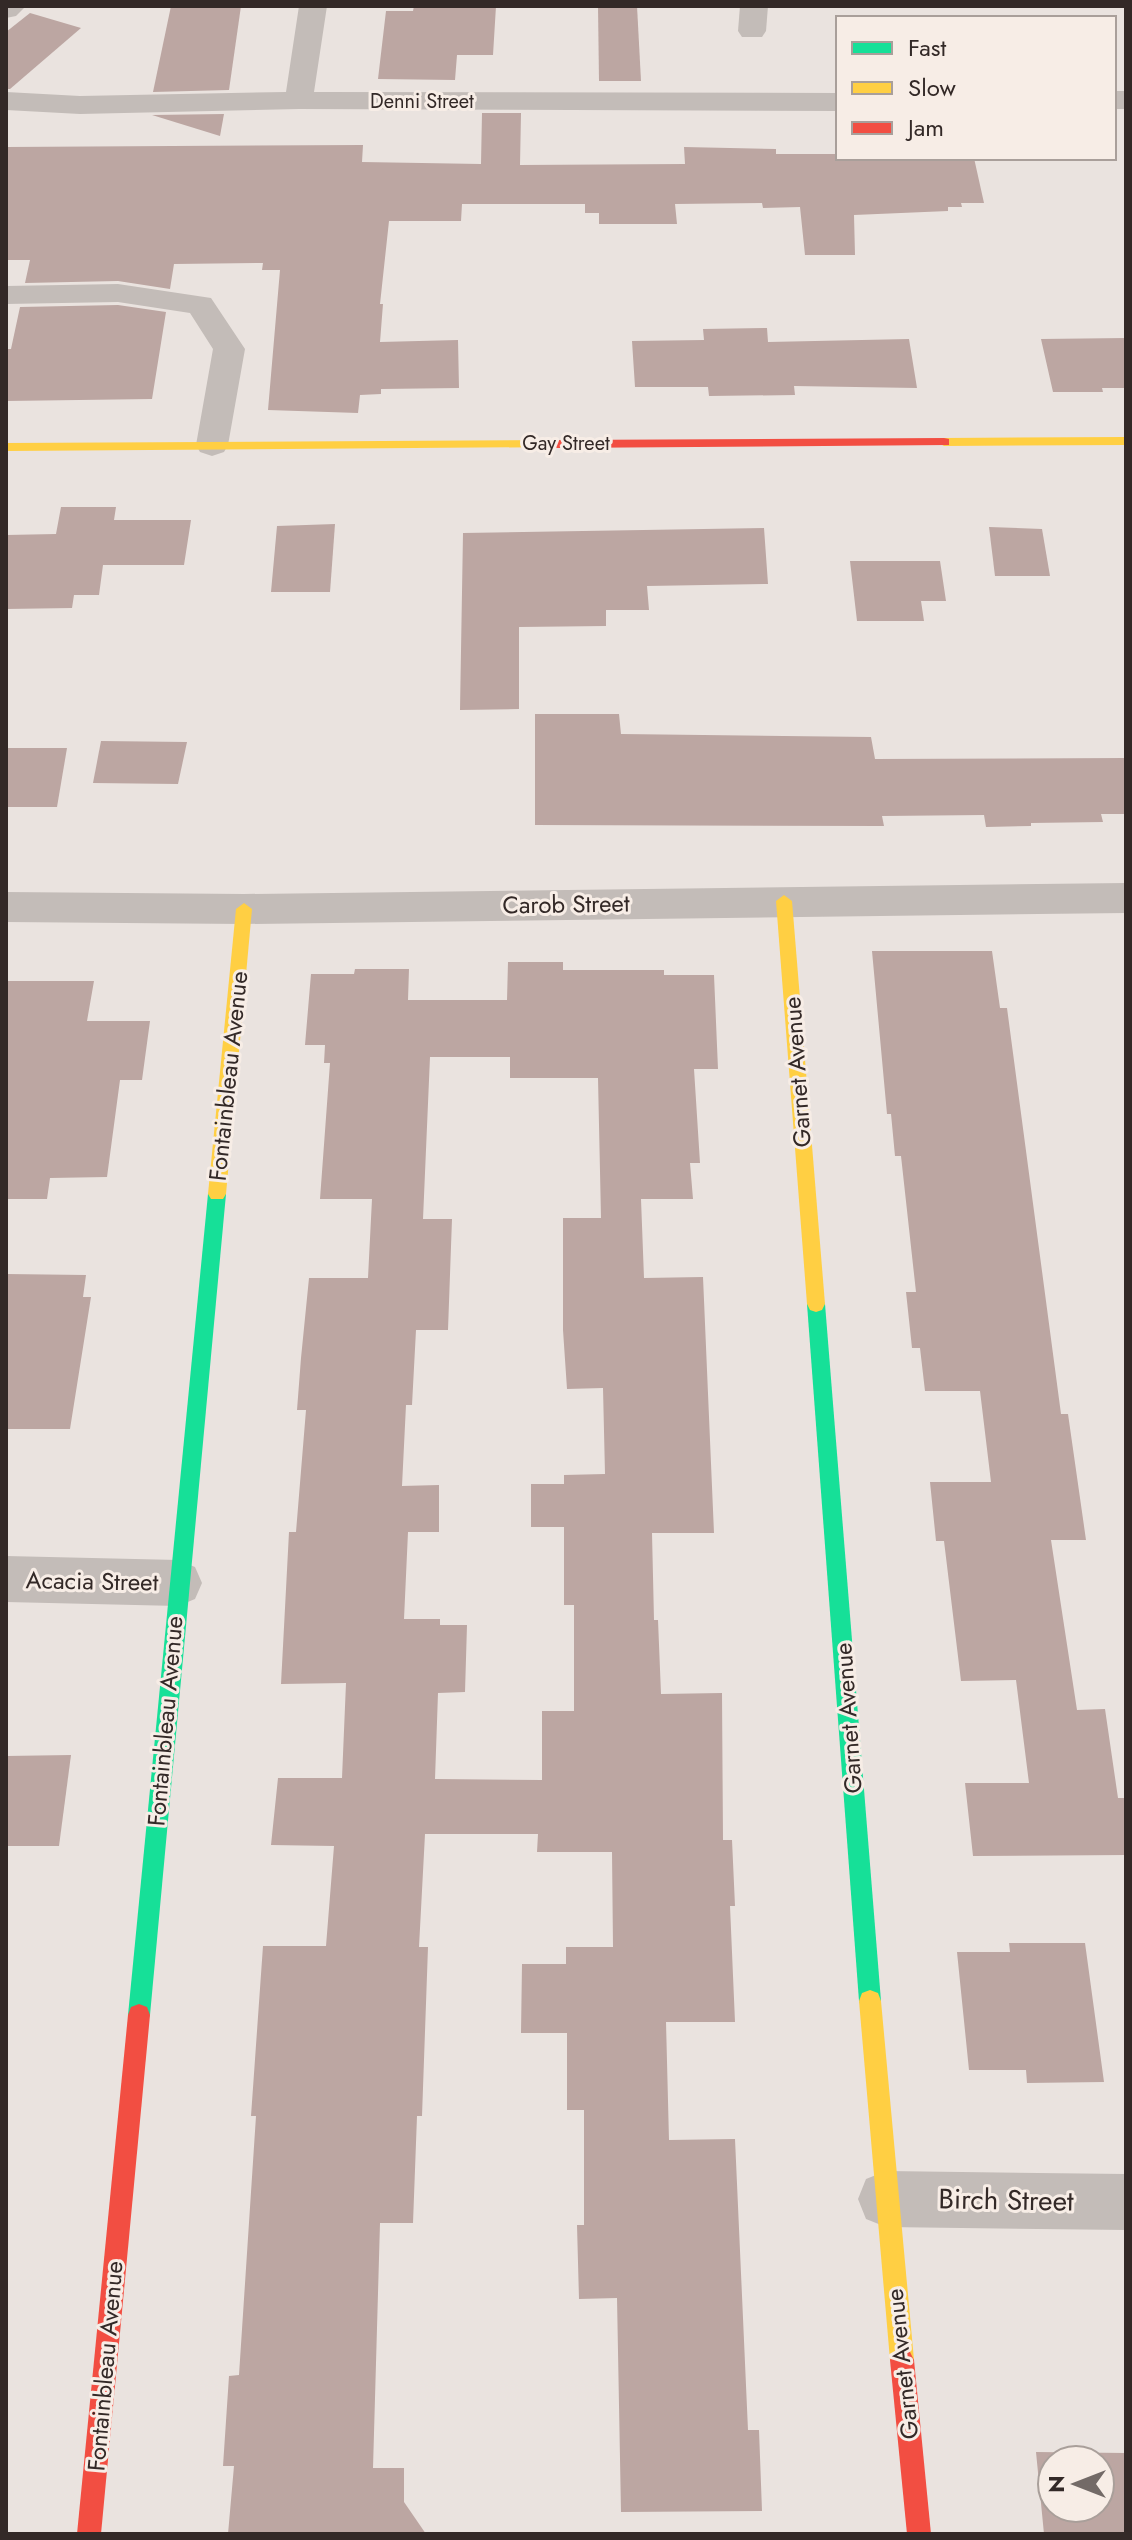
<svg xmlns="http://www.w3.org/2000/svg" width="1132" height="2540" viewBox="0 0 1132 2540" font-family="Jost,sans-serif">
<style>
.building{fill:#bca6a2;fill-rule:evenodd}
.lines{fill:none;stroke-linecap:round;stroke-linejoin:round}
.street{fill:#c3bcb8;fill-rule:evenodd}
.fast{fill:#16e098;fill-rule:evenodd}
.slow{fill:#ffcf43;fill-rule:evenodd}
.jam{fill:#f24e42;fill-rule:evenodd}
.labels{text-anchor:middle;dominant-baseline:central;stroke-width:6;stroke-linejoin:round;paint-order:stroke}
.far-street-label{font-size:20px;fill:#332927;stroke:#f7ede6}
.street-label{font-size:24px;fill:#332927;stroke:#f7ede6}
.near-street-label{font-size:28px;fill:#332927;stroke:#f7ede6}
</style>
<rect width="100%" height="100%" fill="#eae3df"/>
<g class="building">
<polygon points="171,6 241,6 229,90 153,92"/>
<polygon points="414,6 496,6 493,55 457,55 455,80 378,79 386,11 413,11"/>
<polygon points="598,6 637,6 641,81 599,81"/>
<polygon points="30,13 81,28 10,89 6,89 6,32"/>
<polygon points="482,113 521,113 520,165 685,164 684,147 776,149 776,154 838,154 838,158 974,158 984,203 961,203 962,207 948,207 948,211 854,215 855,255 805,255 800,207 763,208 762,203 675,204 677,224 599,224 599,213 585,213 585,204 462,204 461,221 389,221 380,304 383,304 380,342 458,340 459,388 381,389 381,394 360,395 358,413 268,410 280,270 262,270 263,263 174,264 170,289 118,281 25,283 30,260 6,260 6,147 363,145 362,162 481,164"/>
<polygon points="224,114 220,136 152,115"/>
<polygon points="118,305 166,312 152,399 6,401 6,349 11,349 20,307"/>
<polygon points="767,328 768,342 909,339 917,388 794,386 795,395 709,396 708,387 635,387 632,341 704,340 703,329"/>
<polygon points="1126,338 1126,388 1102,388 1103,392 1053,392 1041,339"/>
<polygon points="61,507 116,507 114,520 191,520 184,565 103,565 99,595 74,595 72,608 6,609 6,535 56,534"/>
<polygon points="335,524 330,592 271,592 277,526"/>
<polygon points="989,527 1042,529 1050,576 995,576"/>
<polygon points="764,528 768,584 647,586 649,610 606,610 606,626 519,627 519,709 460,710 463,533"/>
<polygon points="850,561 940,561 946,601 921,601 924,621 857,621"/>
<polygon points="535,714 619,714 621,734 871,737 875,759 1126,758 1126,814 1101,814 1103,822 1031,823 1031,826 986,827 984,815 882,816 884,826 535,825"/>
<polygon points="101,741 187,742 178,784 93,783"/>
<polygon points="6,748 67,748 57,807 6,807"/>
<polygon points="872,951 992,951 1000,1008 1007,1008 1061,1414 1068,1414 1086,1540 1051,1540 1077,1710 1105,1709 1118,1798 1126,1798 1126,1855 973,1856 965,1783 1029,1783 1016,1680 961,1681 944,1541 936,1541 930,1482 991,1482 980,1391 925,1391 920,1348 912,1348 906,1292 916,1292 901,1156 895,1156 891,1114 887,1114"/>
<path d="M508 962H563V970H664V975H714L718 1069H694L700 1163H690L693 1199H641L644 1278 703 1277 714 1533H652L654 1620H658L661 1694 722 1693 723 1840H732L735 1906H730L735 2022H666L669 2140 735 2139 748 2430H759L762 2511 621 2512 617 2298 579 2299 577 2225H584V2110H567V2033H521L522 1964H566V1947H613L612 1852H537L538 1834H425L419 1947H428L422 2116H417L413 2223H380L373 2468H404V2502L426 2534H228L234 2466H223L229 2376 239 2375 256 2116H251L263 1946H326L334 1846 271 1845 278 1778H342L346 1683 281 1684 289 1532H296L306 1410H297L301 1358 309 1278H368L372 1199H320L330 1063H324L325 1045H305L311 974H354L355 969H409L408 1000H507ZM430 1057H510V1078H598L601 1218H563V1330L567 1389 603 1388 605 1474 564 1475V1484H531V1527H564V1605H574V1711H542V1780L435 1779 438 1693 465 1692 467 1625H440V1619H404L408 1532H439V1485L402 1486 406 1405H412L416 1330H448L452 1219H423Z"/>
<polygon points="6,981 94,981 87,1021 150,1021 142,1080 120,1080 107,1177 50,1178 47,1199 6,1199"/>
<polygon points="6,1274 86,1275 83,1297 91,1297 70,1429 6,1429"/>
<polygon points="71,1755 59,1846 6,1846 6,1756"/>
<polygon points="1009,1943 1085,1943 1104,2082 1027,2083 1026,2070 969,2070 957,1952 1010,1952"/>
<path d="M1036 2452 1126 2453V2534H1044ZM1052 2460H1100V2508H1052Z"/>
</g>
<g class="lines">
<g class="street">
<polygon points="6,6 26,6 16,16 6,18"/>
<polygon points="299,6 327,6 314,92 838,93 838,111 299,109 80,114 6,110 6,92 80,96 286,92"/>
<polygon points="740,6 768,6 766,31 762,37 742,37 738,31"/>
<rect x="1114" y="91" width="12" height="18"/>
<polygon points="118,284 211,298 245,349 228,445 224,452 212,456 200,452 196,445 213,349 190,313 118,302 6,304 6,286"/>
<polygon points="1126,883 1126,913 244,924 6,922 6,892 244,894"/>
<polygon points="6,1556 178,1560 195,1567 202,1583 195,1599 178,1606 6,1602"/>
<polygon points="886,2171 1126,2174 1126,2230 886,2227 866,2219 858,2199 866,2179"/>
</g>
<g class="fast">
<polygon points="217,1187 223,1189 226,1194 150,2015 147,2023 139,2026 131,2023 128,2015 208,1194 211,1189"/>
<polygon points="816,1296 822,1298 825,1304 881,2001 878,2009 870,2012 862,2009 859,2001 807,1304 810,1298"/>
</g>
<g class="slow">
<polygon points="1126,437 1126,445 944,446 937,442 944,438"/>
<polygon points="557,440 562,441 562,447 6,451 6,443"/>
<polygon points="784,895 792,901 825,1304 822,1310 816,1312 810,1310 807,1304 776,901"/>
<polygon points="244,903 252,909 226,1194 223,1199 211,1199 208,1194 236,909"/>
<polygon points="870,1990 878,1993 881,2001 914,2360 910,2368 902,2372 894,2368 890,2360 859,2001 862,1993"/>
</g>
<g class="jam">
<polygon points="944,438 949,439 949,445 557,448 550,444 557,440"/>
<polygon points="139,2004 147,2007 150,2015 101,2534 77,2534 128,2015 131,2007"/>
<polygon points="902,2348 910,2352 914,2360 931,2534 907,2534 890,2360 894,2352"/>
</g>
</g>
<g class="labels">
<g class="far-street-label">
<text x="422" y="101">Denni Street</text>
<text x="566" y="443">Gay Street</text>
</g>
<g class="street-label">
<text transform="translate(566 904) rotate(-1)">Carob Street</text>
<text transform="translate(797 1072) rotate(-94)">Garnet Avenue</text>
<text transform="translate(228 1076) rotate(-84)">Fontainbleau Avenue</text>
<text transform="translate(92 1581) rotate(1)">Acacia Street</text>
<text transform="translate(848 1718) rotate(-94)">Garnet Avenue</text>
<text transform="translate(165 1721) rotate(-85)">Fontainbleau Avenue</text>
<text transform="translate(902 2364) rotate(-96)">Garnet Avenue</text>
<text transform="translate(105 2366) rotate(-85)">Fontainbleau Avenue</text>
</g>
<g class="near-street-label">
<text transform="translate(1006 2200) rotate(1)">Birch Street</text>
</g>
</g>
<rect width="1132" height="2540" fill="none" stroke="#332927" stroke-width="16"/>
<rect x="836" y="16" width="280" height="144" fill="#f7ede6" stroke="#a99f9a" stroke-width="2"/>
<rect x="852" y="42" width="40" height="12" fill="#16e098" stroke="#a99f9a" stroke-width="2"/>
<text x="908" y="56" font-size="24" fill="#332927">Fast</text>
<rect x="852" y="82" width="40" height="12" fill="#ffcf43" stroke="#a99f9a" stroke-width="2"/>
<text x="908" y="96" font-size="24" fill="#332927">Slow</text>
<rect x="852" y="122" width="40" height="12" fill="#f24e42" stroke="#a99f9a" stroke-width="2"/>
<text x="908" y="136" font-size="24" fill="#332927">Jam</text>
<g transform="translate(1076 2484) rotate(270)"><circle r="38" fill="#f7ede6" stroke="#a99f9a" stroke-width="2"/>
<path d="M0-6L14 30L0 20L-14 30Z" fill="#736a67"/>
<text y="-12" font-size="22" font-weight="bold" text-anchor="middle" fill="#332927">N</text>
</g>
</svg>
